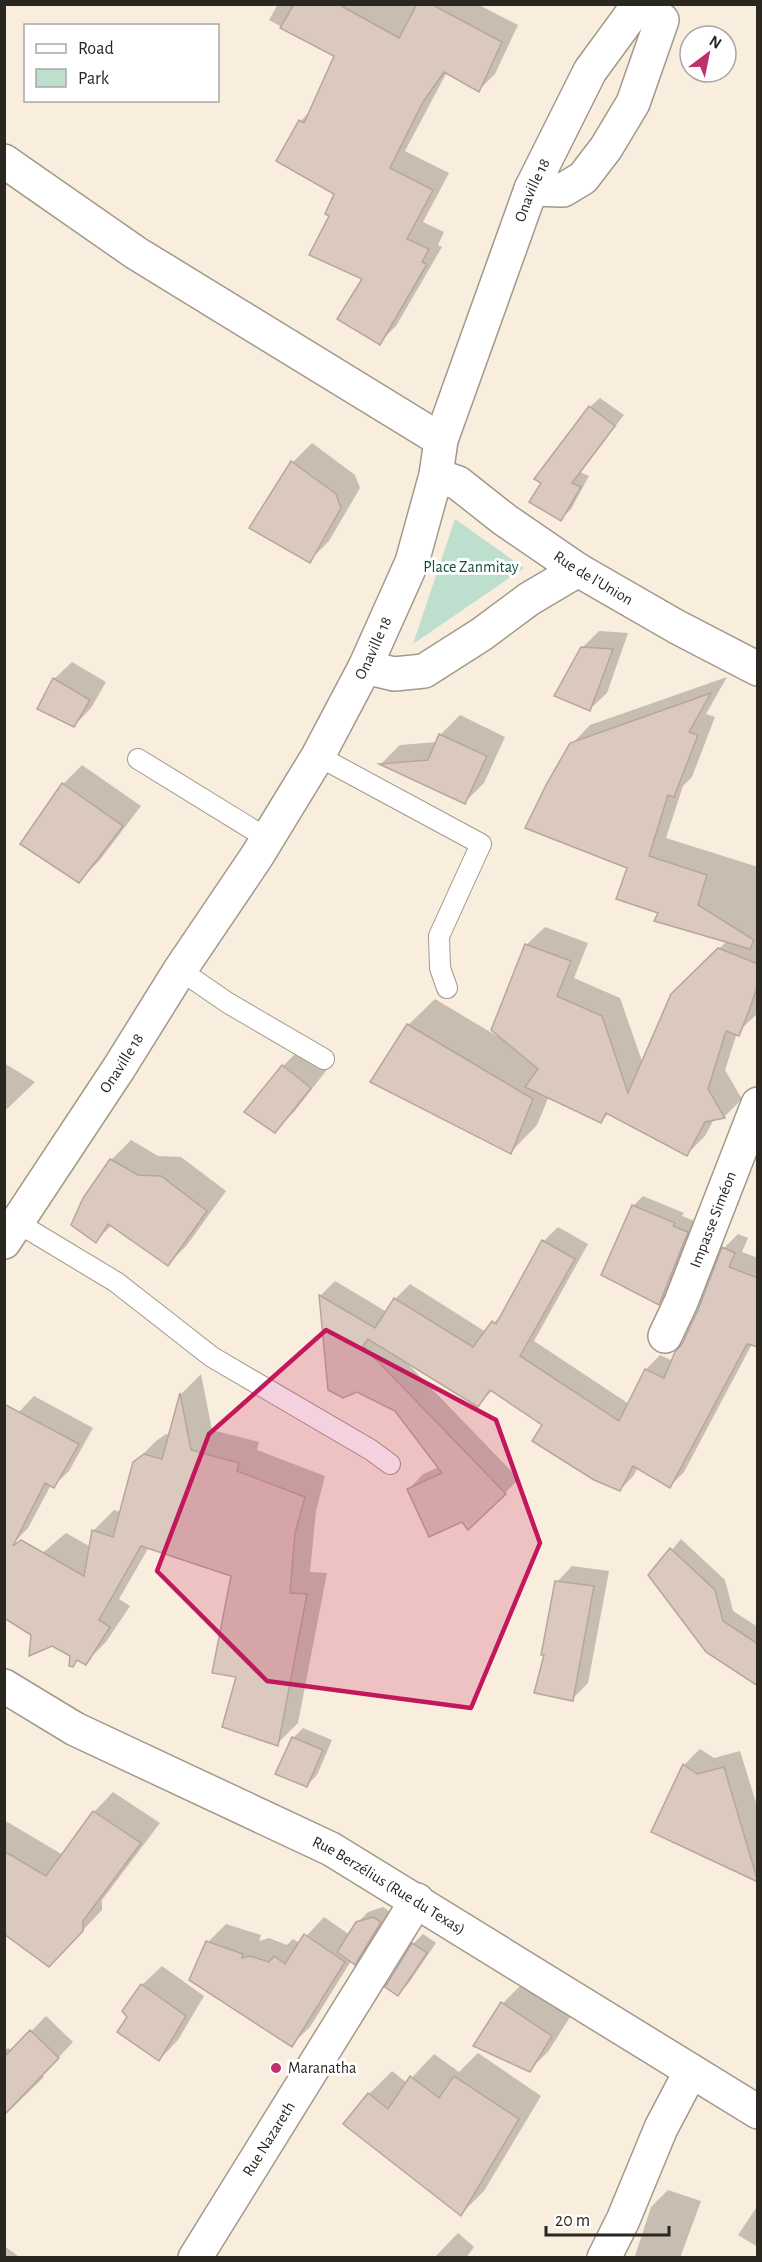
<svg xmlns="http://www.w3.org/2000/svg" width="762" height="2262" viewBox="0 0 762 2262" font-family="'Alegreya Sans',sans-serif">
<style>
.green{fill:#bedfce}
.shadow{fill:#0003}
.building{fill:#dbc8bf;stroke:#b8a69e;stroke-width:1.5}
.lines{fill:none;stroke-linecap:round;stroke-linejoin:round}
.service-casing{stroke:#a3988a;stroke-width:22}
.minor-casing{stroke:#a3988a;stroke-width:36}
.tertiary-casing{stroke:#a3988a;stroke-width:36}
.service{stroke:#fff;stroke-width:20}
.minor{stroke:#fff;stroke-width:33}
.tertiary{stroke:#fff;stroke-width:33}
.marked{fill:#c2185b;fill-opacity:0.2;stroke:#c2185b;stroke-width:4.5;stroke-linejoin:round}
.poi-dot{fill:#bd326c;stroke:#fff;stroke-width:2}
.labels{text-anchor:middle;dominant-baseline:central;stroke-width:6;stroke-linejoin:round;paint-order:stroke}
.street-label{font-size:16px;fill:#2a2620;stroke:#fff}
.park-label{font-size:16px;fill:#155038;stroke:#fff}
.poi-label{font-size:16px;fill:#2a2620;stroke:#fff;text-anchor:start}
</style>
<rect width="100%" height="100%" fill="#f9eddd"/>
<polygon class="green" points="455,519 524,568 413,644"/>
<g class="shadow">
<polygon points="278,4 482,4 481,6 518,25 495,74 479,90 447,72 405,151 449,173 423,222 444,232 438,245 442,247 396,326 379,343 364,279 331,215 336,193 301,121 311,110 336,56 269,20"/>
<polygon points="600,398 624,415 580,472 589,476 571,509 561,519 590,407"/>
<polygon points="312,443 355,475 360,488 329,541 309,561 293,462"/>
<polygon points="599,631 628,633 607,693 590,709 582,648"/>
<polygon points="72,662 106,682 91,708 74,726 54,679"/>
<polygon points="727,677 706,714 715,717 692,777 683,786 666,838 758,867 758,1013 737,1033 725,1070 742,1099 724,1117 714,1119 705,1136 687,1154 609,1113 601,1121 549,1096 537,1125 511,1152 408,1025 435,999 497,1036 526,945 545,927 588,943 574,978 620,998 643,1064 672,995 727,941 660,912 629,867 572,744 590,725"/>
<polygon points="460,715 505,737 484,783 464,803 381,764 400,745 437,742 440,735"/>
<polygon points="82,765 141,806 99,861 79,881 63,784"/>
<polygon points="303,1046 329,1067 294,1112 274,1131 246,1111 283,1066"/>
<polygon points="4,1063 35,1082 8,1108 4,1110"/>
<polygon points="131,1140 158,1156 181,1157 226,1191 187,1245 167,1265 112,1225 96,1241 111,1160"/>
<polygon points="643,1196 684,1213 682,1216 697,1222 668,1293 659,1303 633,1206"/>
<polygon points="558,1227 588,1244 534,1341 629,1404 646,1369 660,1355 673,1361 683,1345 699,1311 724,1248 738,1234 748,1238 742,1252 758,1258 758,1345 752,1344 684,1472 670,1486 638,1467 634,1475 620,1490 544,1425 493,1390 477,1405 407,1363 519,1479 505,1493 462,1521 409,1489 423,1474 439,1467 396,1410 357,1391 329,1389 321,1295 335,1281 387,1312 395,1299 410,1284 486,1332 506,1309 544,1241"/>
<polygon points="201,1374 212,1430 259,1442 257,1450 325,1476 316,1511 310,1572 327,1573 298,1723 277,1744 238,1676 233,1575 149,1547 119,1599 130,1606 106,1642 85,1663 79,1659 72,1666 72,1655 33,1635 6,1584 66,1533 91,1547 93,1531 114,1510 121,1512 134,1463 156,1441 166,1434 170,1435 181,1394"/>
<polygon points="34,1396 93,1428 69,1471 53,1486 51,1485 28,1528 13,1544 4,1437 19,1412"/>
<polygon points="681,1539 725,1580 733,1611 758,1627 758,1666 650,1576"/>
<polygon points="572,1566 609,1571 588,1683 572,1699 557,1582"/>
<polygon points="303,1728 332,1740 317,1775 307,1785 293,1738"/>
<polygon points="700,1749 714,1758 740,1751 758,1809 758,1881 684,1765"/>
<polygon points="113,1792 160,1823 102,1900 102,1910 69,1945 4,1931 4,1820 63,1855 94,1812"/>
<polygon points="383,1907 390,1912 364,1953 355,1963 351,1961 310,2027 291,2045 208,1942 226,1924 261,1935 259,1941 269,1938 287,1945 293,1939 300,1943 324,1917 350,1935 357,1923 368,1912"/>
<polygon points="423,1934 436,1943 408,1984 398,1994 413,1944"/>
<polygon points="162,1966 204,1996 178,2040 159,2060 129,2017 142,1985"/>
<polygon points="521,1985 570,2017 548,2052 529,2070 503,2003"/>
<polygon points="46,2016 73,2042 42,2075 44,2077 4,2116 4,2051 8,2048 12,2051"/>
<polygon points="478,2053 541,2096 484,2191 461,2214 369,2094 392,2071 407,2083 434,2054 459,2072"/>
<polygon points="668,2190 701,2201 680,2258 631,2258 635,2256 651,2207"/>
<polygon points="758,2205 758,2247 738,2235"/>
<polygon points="458,2233 474,2247 466,2258 434,2258"/>
<polygon points="4,2246 21,2258 4,2258"/>
</g>
<g class="building">
<polygon points="294,4 338,4 399,38 417,4 431,4 502,42 479,92 444,72 423,102 390,168 433,190 407,239 429,249 422,262 427,264 380,345 337,319 362,279 309,255 329,216 325,214 334,194 276,161 299,120 304,123 334,56 280,28"/>
<polygon points="589,406 615,426 572,483 581,487 561,521 529,502 541,483 534,479"/>
<polygon points="291,461 336,494 341,508 310,563 249,528"/>
<polygon points="581,647 613,649 590,711 554,696"/>
<polygon points="53,678 90,700 74,727 37,709"/>
<polygon points="711,693 689,732 698,735 674,797 668,795 649,856 707,875 698,905 754,940 750,949 654,921 658,913 616,899 627,868 525,828 546,785 570,743"/>
<polygon points="439,734 487,756 465,804 379,764 428,760"/>
<polygon points="62,783 123,826 79,883 20,844"/>
<polygon points="525,944 571,961 557,996 602,1016 628,1093 671,994 718,948 758,964 758,984 750,1008 739,1036 726,1031 708,1089 725,1118 705,1122 687,1156 606,1113 601,1123 525,1087 538,1069 491,1030"/>
<polygon points="407,1024 533,1099 511,1154 370,1082"/>
<polygon points="282,1065 311,1088 275,1133 244,1112"/>
<polygon points="110,1159 138,1175 161,1176 207,1211 168,1266 108,1224 96,1243 71,1225 83,1198"/>
<polygon points="632,1205 675,1223 673,1226 688,1232 659,1305 601,1275"/>
<polygon points="542,1240 575,1259 520,1356 619,1421 645,1369 664,1378 675,1352 682,1344 698,1310 722,1247 735,1253 729,1267 758,1278 758,1347 747,1344 670,1488 633,1466 620,1491 594,1480 532,1441 542,1425 490,1390 478,1407 368,1339 363,1346 506,1494 468,1530 462,1522 429,1537 407,1489 442,1473 395,1411 357,1392 343,1398 328,1390 319,1295 375,1328 394,1298 473,1347 492,1321 496,1324"/>
<polygon points="180,1393 191,1450 239,1463 237,1471 305,1497 295,1533 290,1593 307,1594 278,1746 222,1727 236,1677 212,1673 231,1576 141,1546 99,1620 110,1627 86,1665 77,1660 73,1667 69,1666 70,1656 52,1646 29,1656 31,1635 4,1618 4,1404 79,1444 54,1488 45,1483 13,1546 21,1540 84,1576 92,1530 113,1537 133,1462 144,1454 162,1459"/>
<polygon points="670,1548 715,1590 723,1621 758,1644 758,1686 706,1652 648,1575"/>
<polygon points="555,1581 594,1586 573,1701 534,1693 544,1655 541,1655"/>
<polygon points="292,1737 323,1750 307,1787 275,1774"/>
<polygon points="683,1764 697,1774 724,1767 758,1882 651,1832"/>
<polygon points="93,1811 141,1843 83,1921 83,1931 49,1967 4,1934 4,1851 46,1876"/>
<polygon points="373,1917 381,1922 355,1965 337,1952 356,1922"/>
<polygon points="304,1934 345,1962 292,2047 189,1980 206,1941 243,1954 242,1958 250,1956 269,1962 274,1956 285,1964"/>
<polygon points="412,1943 427,1953 398,1996 385,1987"/>
<polygon points="141,1984 186,2016 159,2061 117,2032 127,2017 122,2011"/>
<polygon points="501,2002 552,2036 530,2072 473,2046"/>
<polygon points="30,2030 59,2058 4,2115 4,2057"/>
<polygon points="410,2076 439,2098 454,2076 519,2119 461,2216 343,2124 368,2093 388,2109"/>
</g>
<g class="lines">
<g class="service-casing">
<g id="service">
<polyline points="318,756 481,844 439,936 440,968 447,988"/>
<polyline points="138,759 268,839"/>
<polyline points="180,970 228,1003 324,1059"/>
<polyline points="18,1223 116,1282 212,1357 371,1450 390,1464"/>
</g>
</g>
<g class="minor-casing">
<g id="minor">
<polyline points="4,161 136,253 441,440"/>
<polyline points="531,189 563,190 583,178 606,148 633,103 662,20"/>
<path id="s1" d="M436 475 458 483 505 520 578 570 677 627 758 669"/>
<polyline points="365,667 394,674 424,671 482,634 529,599 578,570"/>
<path id="s2" d="M665 1336 681 1302 758 1104"/>
<path id="s3" d="M4 1686 75 1729 331 1849 758 2112"/>
<path id="s4" d="M195 2258 417 1900"/>
<polyline points="604,2258 623,2220 661,2128 691,2071"/>
</g>
</g>
<g class="tertiary-casing">
<g id="tertiary">
<path id="s5" d="M4 1242 119 1068 180 970 257 856 318 756 365 667 412 562 436 475 441 440 531 189 590 71 639 4"/>
</g>
</g>
<use href="#service" class="service"/>
<use href="#minor" class="minor"/>
<use href="#tertiary" class="tertiary"/>
</g>
<path class="marked" d="M326 1330 496 1420 540 1543 471 1708 267 1681 157 1571 209 1434Z"/>
<circle class="poi-dot" cx="276" cy="2068" r="6"/>
<g class="labels">
<g class="street-label">
<text stroke="none"><textPath href="#s5" startOffset="1186">Onaville 18</textPath></text>
<text stroke="none"><textPath href="#s1" startOffset="189">Rue de l'Union</textPath></text>
<text stroke="none"><textPath href="#s5" startOffset="700">Onaville 18</textPath></text>
<text stroke="none"><textPath href="#s5" startOffset="214">Onaville 18</textPath></text>
<text stroke="none"><textPath href="#s2" startOffset="126">Impasse Siméon</textPath></text>
<text stroke="none"><textPath href="#s3" startOffset="434">Rue Berzélius (Rue du Texas)</textPath></text>
<text stroke="none"><textPath href="#s4" startOffset="140">Rue Nazareth</textPath></text>
</g>
<g class="park-label">
<text x="471" y="567">Place Zanmitay</text>
</g>
<g class="poi-label">
<text x="288" y="2068">Maranatha</text>
</g>
</g>
<rect width="762" height="2262" fill="none" stroke="#2a2620" stroke-width="12"/>
<rect x="24" y="24" width="195" height="78" fill="#ffffff" stroke="#aaa8a6" stroke-width="1.5"/>
<rect x="36" y="44" width="30" height="9" fill="#ffffff" stroke="#aaa8a6" stroke-width="1.5"/>
<text x="78" y="54" font-size="18" fill="#2a2620">Road</text>
<rect x="36" y="69" width="30" height="18" fill="#bedfce" stroke="#aaa8a6" stroke-width="1.5"/>
<text x="78" y="84" font-size="18" fill="#2a2620">Park</text>
<g transform="translate(708 54) rotate(32)"><circle r="28" fill="#ffffff" stroke="#aaa8a6" stroke-width="1.5"/>
<path d="M0-4.5L10 22L0 15L-10 22Z" fill="#bd326c"/>
<text y="-9" font-size="16" font-weight="bold" text-anchor="middle" fill="#2a2620">N</text>
</g>
<path d="M546 2226v9h123v-9" fill="none" stroke="#2a2620" stroke-width="3"/>
<text x="555" y="2226" font-size="18" fill="#2a2620" stroke="#ffffff" stroke-width="4.5" paint-order="stroke">20 m</text>
</svg>
